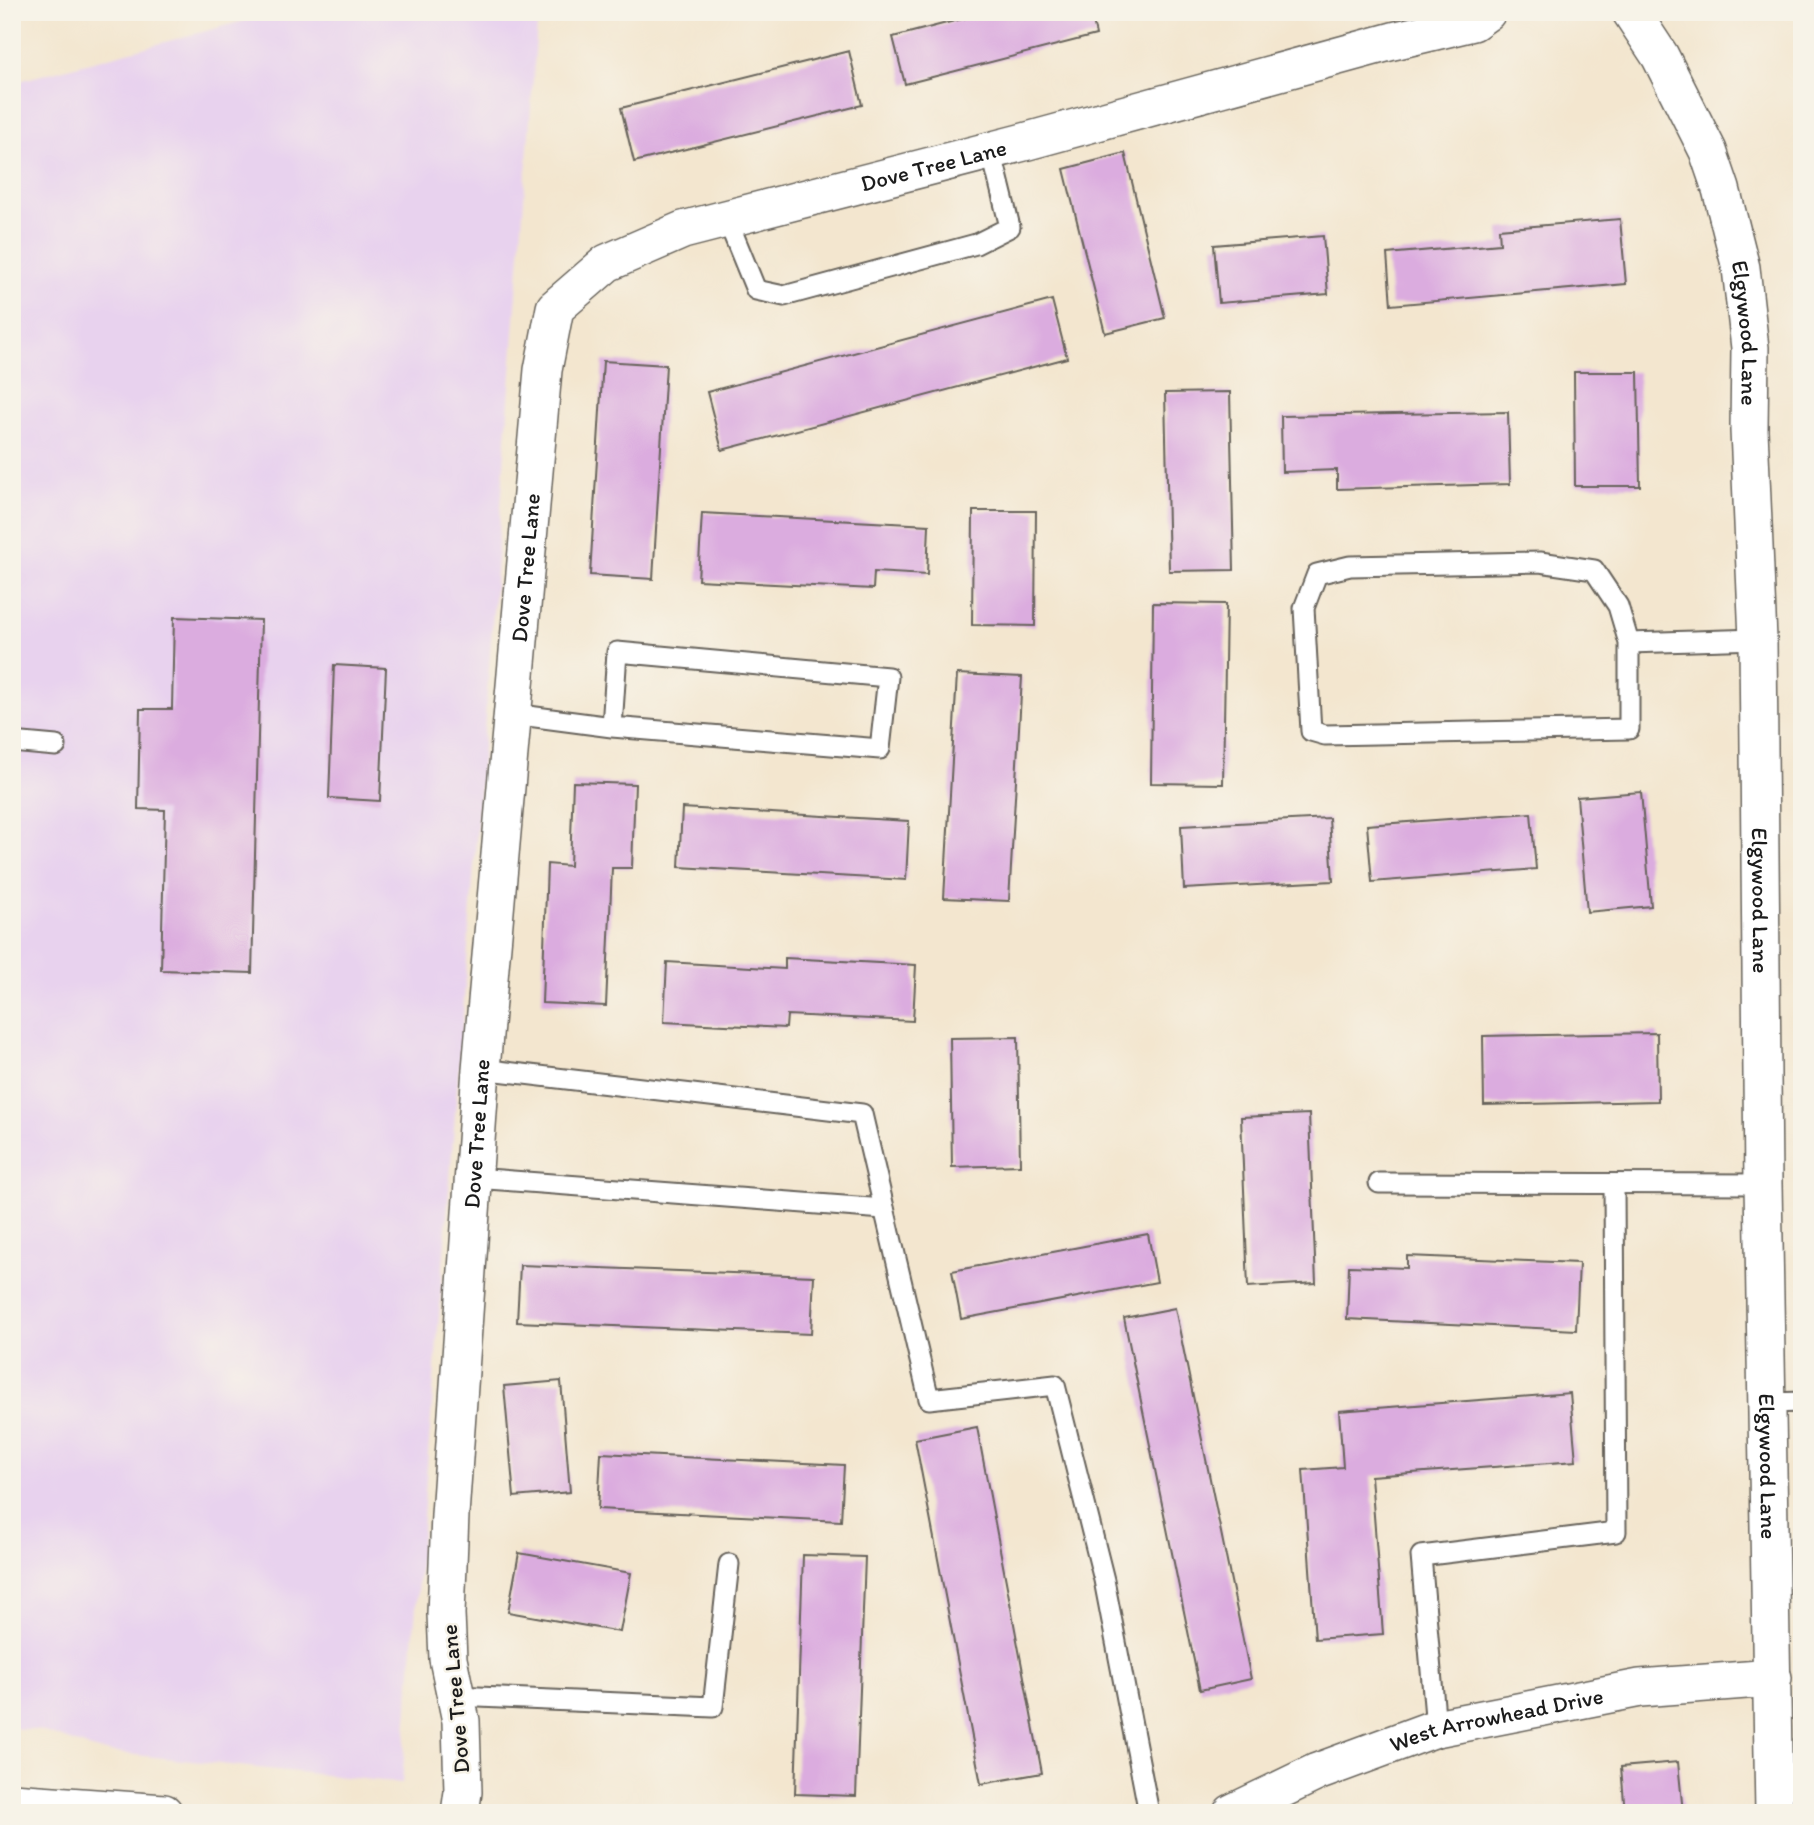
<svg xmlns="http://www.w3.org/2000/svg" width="1814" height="1825" viewBox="0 0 1814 1825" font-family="Itim,sans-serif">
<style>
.built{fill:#e8d2ee}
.building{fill:#dbacdf}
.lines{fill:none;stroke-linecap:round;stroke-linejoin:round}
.lane-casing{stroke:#67635b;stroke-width:23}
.street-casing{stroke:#67635b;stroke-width:40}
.lane{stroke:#fff;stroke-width:19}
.street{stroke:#fff;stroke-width:37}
.labels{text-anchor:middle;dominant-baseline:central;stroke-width:5;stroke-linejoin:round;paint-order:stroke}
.street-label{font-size:23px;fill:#1c1c1c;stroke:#f7f3e8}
</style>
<rect width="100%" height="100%" fill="#f7f3e8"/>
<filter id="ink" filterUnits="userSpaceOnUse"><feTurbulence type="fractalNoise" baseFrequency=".0143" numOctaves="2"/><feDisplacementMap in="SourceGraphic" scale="14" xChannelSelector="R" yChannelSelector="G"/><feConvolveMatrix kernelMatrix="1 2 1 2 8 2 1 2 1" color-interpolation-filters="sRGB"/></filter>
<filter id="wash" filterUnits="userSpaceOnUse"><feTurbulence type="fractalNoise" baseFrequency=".00686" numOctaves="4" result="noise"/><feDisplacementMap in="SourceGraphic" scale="28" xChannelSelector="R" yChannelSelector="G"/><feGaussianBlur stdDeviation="1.57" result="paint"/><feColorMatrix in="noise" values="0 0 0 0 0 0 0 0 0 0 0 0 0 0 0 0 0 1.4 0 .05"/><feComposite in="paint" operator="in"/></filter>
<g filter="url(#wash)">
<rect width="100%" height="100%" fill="#f3e6cf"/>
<polygon class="built" points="277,12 538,12 463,1013 402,1783 98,1751 43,1731 12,1728 12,83"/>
<g id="blocks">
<g class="building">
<polygon points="989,12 1091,12 1096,35 905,84 893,37"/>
<polygon points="849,51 862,105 634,162 621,108"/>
<polygon points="1125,153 1165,318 1105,333 1064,169"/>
<polygon points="1620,219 1626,284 1391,305 1387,254 1500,244 1499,229"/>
<polygon points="1323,236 1328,294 1219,303 1214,245"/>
<polygon points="1052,300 1067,358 722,450 707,392"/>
<polygon points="603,361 666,365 653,579 590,575"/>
<polygon points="1574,372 1638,372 1640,486 1575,486"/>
<polygon points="1230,392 1234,570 1169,571 1165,393"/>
<polygon points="1508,412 1510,484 1337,489 1337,470 1282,472 1281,416"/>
<polygon points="973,511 1036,511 1035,626 972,625"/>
<polygon points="702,513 929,525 927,575 874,572 873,589 698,580"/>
<polygon points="1153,603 1226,604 1223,784 1151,783"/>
<polygon points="174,617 261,620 252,973 161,970 165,810 138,809 140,709 172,709"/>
<polygon points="334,665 386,668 380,801 329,798"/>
<polygon points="957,674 1022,677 1009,901 944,898"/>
<polygon points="573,782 635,784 632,868 612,868 606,1006 542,1003 547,864 570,866"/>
<polygon points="1641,792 1651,906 1587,912 1577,797"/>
<polygon points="682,808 909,821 906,880 679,867"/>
<polygon points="1531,813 1536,869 1372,882 1367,825"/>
<polygon points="1329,818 1333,881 1184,889 1181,826"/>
<polygon points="785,958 916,965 913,1021 787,1015 786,1028 664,1022 667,962 785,969"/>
<polygon points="1657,1033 1658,1101 1484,1105 1483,1036"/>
<polygon points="1018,1037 1020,1165 952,1167 950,1038"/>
<polygon points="1309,1114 1316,1283 1248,1287 1241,1117"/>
<polygon points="1148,1234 1157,1282 961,1319 952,1271"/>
<polygon points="1407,1256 1579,1263 1576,1330 1347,1319 1349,1266 1407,1268"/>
<polygon points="520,1265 814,1276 811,1334 517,1322"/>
<polygon points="1175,1308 1251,1679 1200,1690 1124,1318"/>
<polygon points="561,1381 570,1492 514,1497 504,1386"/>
<polygon points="1570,1393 1576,1461 1371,1476 1383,1634 1315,1639 1303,1470 1343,1467 1339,1411"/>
<polygon points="977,1427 1042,1773 981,1784 915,1439"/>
<polygon points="601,1453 844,1465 841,1521 598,1509"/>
<polygon points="519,1553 631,1573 620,1632 508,1612"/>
<polygon points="803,1555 865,1557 856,1796 795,1794"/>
<polygon points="1678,1762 1683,1813 1625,1813 1621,1767"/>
</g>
</g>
</g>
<g filter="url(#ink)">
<use href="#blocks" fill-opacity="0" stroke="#67635b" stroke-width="2"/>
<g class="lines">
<g class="lane-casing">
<g id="lane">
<polyline points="727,219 756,290 784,296 976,244 1010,227 991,150"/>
<polyline points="1629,643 1618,606 1594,570 1540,562 1350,566 1317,574 1304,608 1311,731 1325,735 1629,729 1629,643 1758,639"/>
<polyline points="513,714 612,727 880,749 888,677 617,652 612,727"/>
<polyline points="12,742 56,746"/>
<polyline points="481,1069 862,1114 929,1399 1055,1385 1104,1580 1149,1813"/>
<polyline points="474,1178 884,1209"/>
<polyline points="1379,1183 1763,1184"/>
<polyline points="1767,1403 1802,1402"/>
<polyline points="456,1696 713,1707 729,1564"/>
<polyline points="1436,1728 1421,1556 1616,1532 1614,1184"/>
</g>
</g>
<g class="street-casing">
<g id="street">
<path id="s1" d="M1631 12 1660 56 1708 151 1721 189 1741 268 1750 348 1749 430 1758 639 1763 1184 1774 1813"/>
<polyline points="12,1802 164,1813"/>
<path id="s2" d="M460 1813 463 1792 461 1721 448 1659 446 1614 450 1515 481 1069 543 370 555 308 607 263 683 230 1024 142 1393 41 1473 22 1487 12"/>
<path id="s3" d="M1232 1813 1317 1772 1436 1728 1640 1688 1773 1678"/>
</g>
</g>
<use href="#lane" class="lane"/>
<use href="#street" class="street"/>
</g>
</g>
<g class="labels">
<g class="street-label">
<text stroke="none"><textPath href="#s2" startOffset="1922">Dove Tree Lane</textPath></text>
<text stroke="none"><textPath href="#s1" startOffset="346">Elgywood Lane</textPath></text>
<text stroke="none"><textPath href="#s2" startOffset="1250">Dove Tree Lane</textPath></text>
<text stroke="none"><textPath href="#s1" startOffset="914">Elgywood Lane</textPath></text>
<text stroke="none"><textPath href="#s2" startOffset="682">Dove Tree Lane</textPath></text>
<text stroke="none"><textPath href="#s1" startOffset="1480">Elgywood Lane</textPath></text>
<text transform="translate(455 1699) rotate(-95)">Dove Tree Lane</text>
<text stroke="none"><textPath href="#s3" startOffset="282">West Arrowhead Drive</textPath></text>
</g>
</g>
<rect width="1814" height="1825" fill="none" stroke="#f7f3e8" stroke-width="42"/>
</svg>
